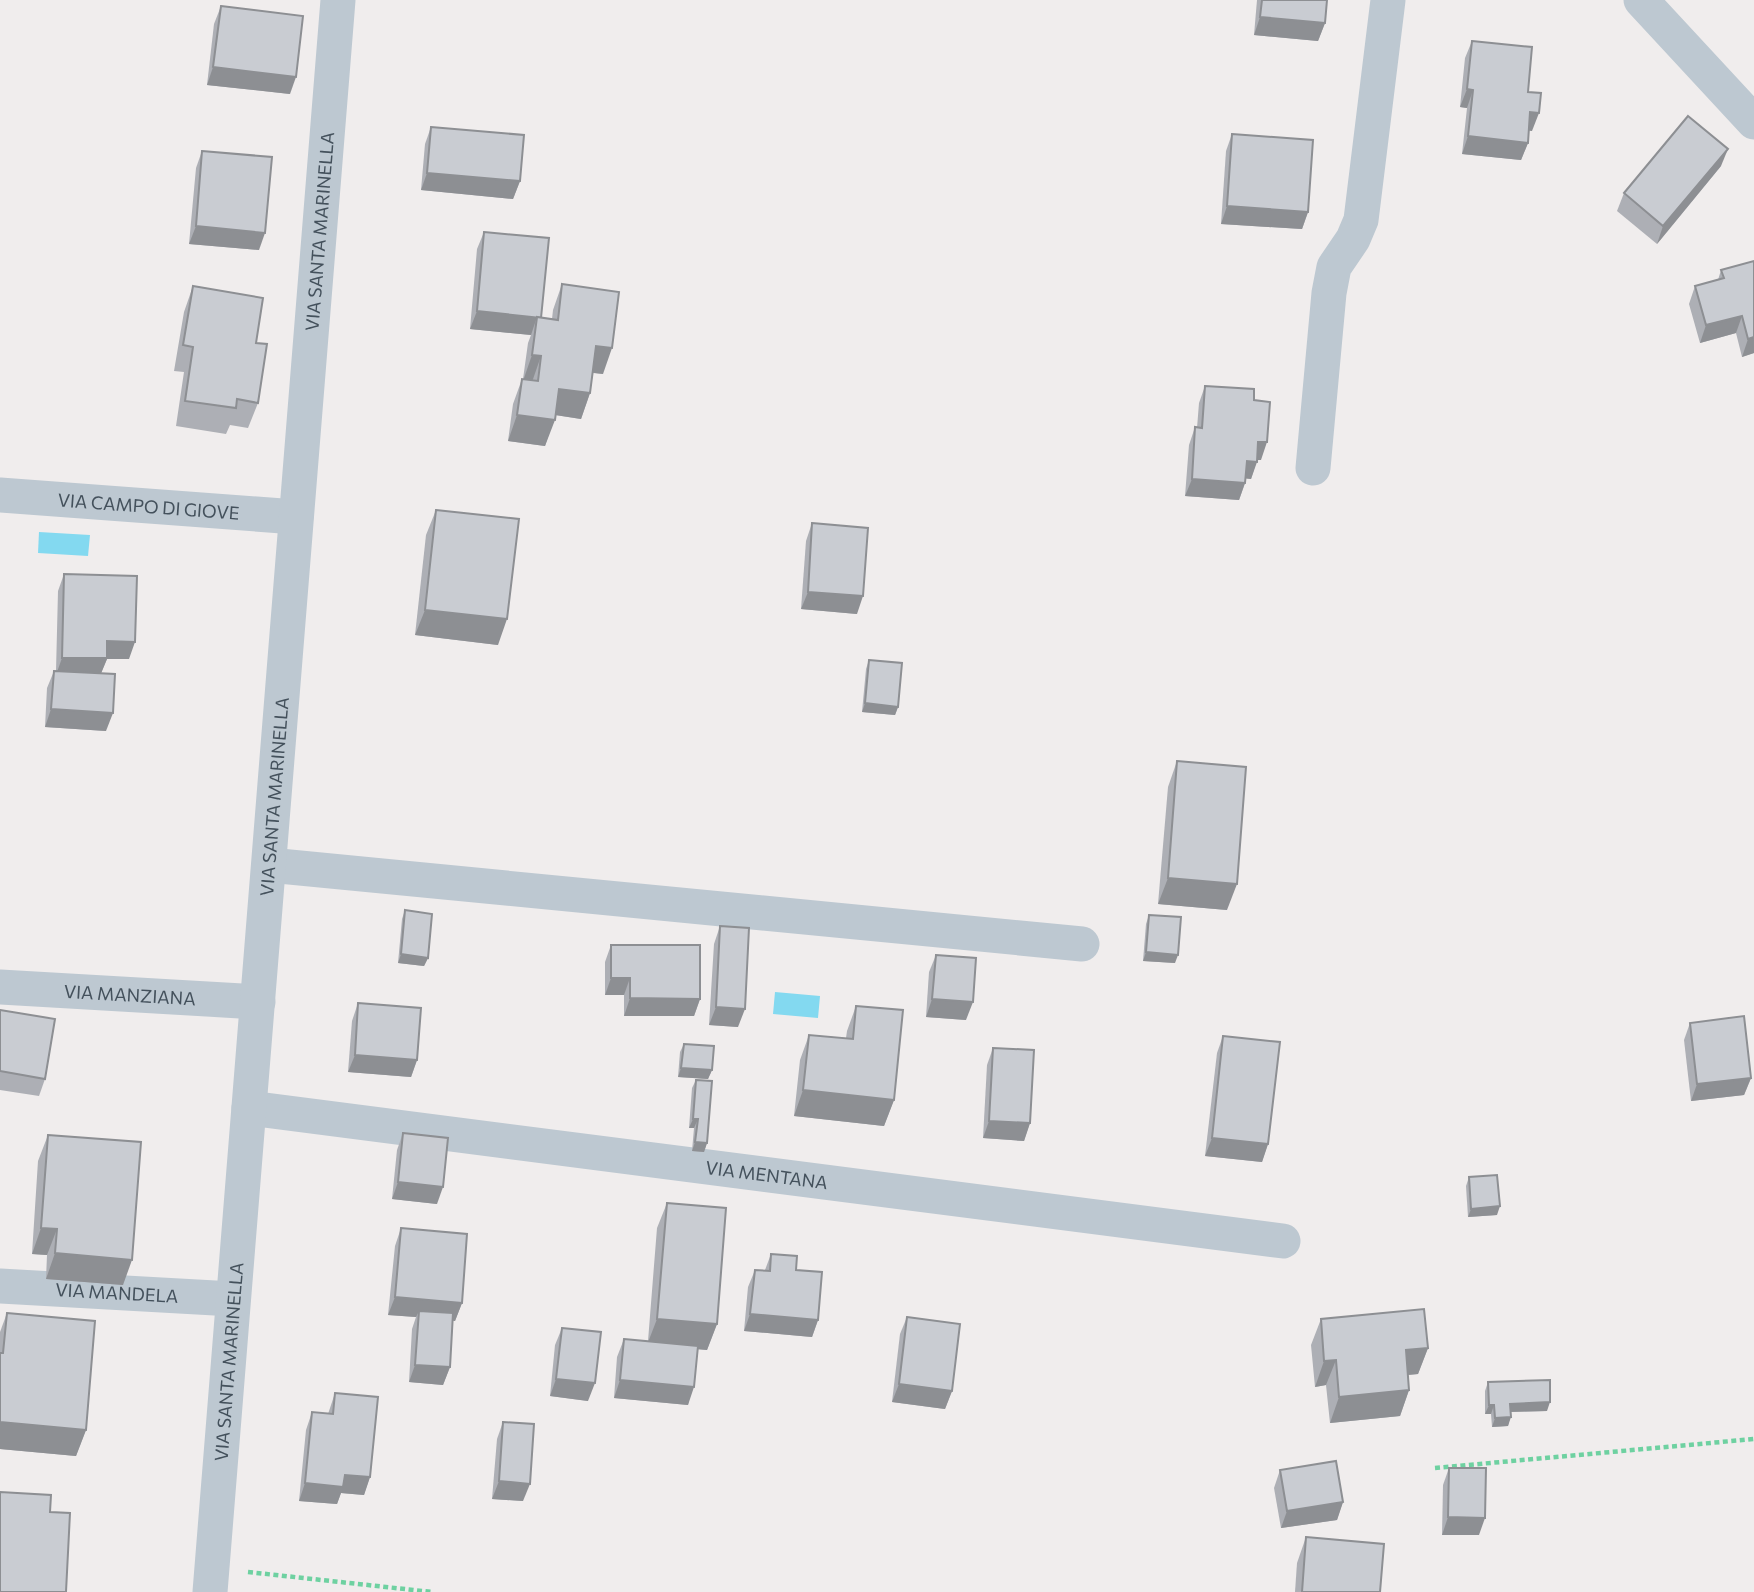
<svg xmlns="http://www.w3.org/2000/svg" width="1754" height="1592" viewBox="0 0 1754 1592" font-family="Commissioner,sans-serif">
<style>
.water{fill:#83d9f0}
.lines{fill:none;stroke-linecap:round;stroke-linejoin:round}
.path{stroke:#6ed1a1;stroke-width:4.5;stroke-dasharray:5 3.5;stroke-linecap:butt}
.street{stroke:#bdc8d1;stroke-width:35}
.wall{fill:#adafb5}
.shaded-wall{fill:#8d8f93}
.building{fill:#c9ccd2;stroke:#8d8f93;stroke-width:2}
.labels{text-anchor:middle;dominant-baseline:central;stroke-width:7;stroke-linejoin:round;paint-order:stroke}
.street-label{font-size:18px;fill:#44515c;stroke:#fff}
</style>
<rect width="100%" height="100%" fill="#f0eded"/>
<g class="water">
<polygon points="39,532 90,535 88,556 38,553"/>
<polygon points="775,992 820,996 818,1018 773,1014"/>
</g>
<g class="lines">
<g class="path">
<polyline points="1435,1468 1754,1439"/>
<polyline points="248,1572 432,1592"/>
</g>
<g class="street">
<polyline points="1641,0 1754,122"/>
<polyline points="1313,468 1329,293 1334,267 1353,239 1361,220 1388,0"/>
<path id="s1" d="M0 495 296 517"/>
<polyline points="269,865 1082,944"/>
<path id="s2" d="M0 987 258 1002"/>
<path id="s3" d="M249 1108 1283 1241"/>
<path id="s4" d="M0 1286 233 1299"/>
<path id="s5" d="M210 1592 338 0"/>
</g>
</g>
<g class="wall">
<polygon points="1257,0 1327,0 1325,23 1318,41 1254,35"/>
<polygon points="221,6 290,94 207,85 214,24"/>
<polygon points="1472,41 1528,92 1532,131 1529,130 1528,143 1521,160 1462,154 1467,108 1460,107 1465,58"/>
<polygon points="431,127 520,181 513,199 421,190 425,144"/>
<polygon points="1232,134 1308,212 1302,229 1221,224 1226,151"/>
<polygon points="202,151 259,250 189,244 196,168"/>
<polygon points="1721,166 1657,244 1617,211 1624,193"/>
<polygon points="484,232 541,318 552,319 553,310 562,284 603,374 593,373 590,393 581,419 555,415 545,446 508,441 513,404 522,379 523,379 528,343 531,335 470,329 477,249"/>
<polygon points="1754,261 1754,353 1742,357 1736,333 1700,343 1689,304 1695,286 1718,280 1721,270"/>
<polygon points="193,286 256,343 258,403 248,428 230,425 226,434 176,426 184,372 174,371 184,312"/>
<polygon points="1205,386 1254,400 1261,460 1257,460 1251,479 1245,478 1245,483 1239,500 1185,496 1189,445 1195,427 1197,428 1199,403"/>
<polygon points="436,510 498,645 415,635 426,535"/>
<polygon points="812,523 857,614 801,609 806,541"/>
<polygon points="64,574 129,659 107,659 101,673 106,731 45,727 47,688 54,671 56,671 58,591"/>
<polygon points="869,660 898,707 895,715 862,712 866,669"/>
<polygon points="1177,761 1227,910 1158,904 1168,787"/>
<polygon points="405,910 428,958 424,966 398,963 402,919"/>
<polygon points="1149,915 1175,963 1143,961 1146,924"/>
<polygon points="720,926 738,1027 709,1025 714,944"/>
<polygon points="611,945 700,999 694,1016 624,1016 624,995 605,995 605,962"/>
<polygon points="936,955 966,1020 926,1017 929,972"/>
<polygon points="358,1003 417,1060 411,1077 348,1072 352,1021"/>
<polygon points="856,1006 894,1100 884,1126 794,1116 800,1060 809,1035 846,1038 847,1031"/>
<polygon points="0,1010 45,1079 39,1096 0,1090"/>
<polygon points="1690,1023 1751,1078 1744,1095 1691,1101 1684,1040"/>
<polygon points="1223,1036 1268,1144 1262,1162 1205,1156 1217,1053"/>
<polygon points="684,1044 712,1070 708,1079 678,1077 680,1052"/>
<polygon points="993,1048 1030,1123 1024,1141 983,1138 987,1065"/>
<polygon points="696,1080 707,1143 704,1152 692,1151 694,1128 689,1128 692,1088"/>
<polygon points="403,1133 437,1204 392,1199 397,1150"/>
<polygon points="48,1135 123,1285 46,1279 47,1255 32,1254 38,1161"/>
<polygon points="1469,1177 1497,1215 1468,1217 1466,1186"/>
<polygon points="667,1203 717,1324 707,1350 698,1349 688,1405 614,1398 617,1357 624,1339 648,1341 657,1228"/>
<polygon points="401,1228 462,1303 455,1321 453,1320 450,1367 443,1385 409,1382 412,1329 416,1317 388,1315 395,1246"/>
<polygon points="771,1254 796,1270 818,1320 812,1337 744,1331 748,1287 755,1270 765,1270"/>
<polygon points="7,1313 86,1430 76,1456 0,1449 0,1332"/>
<polygon points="907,1317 952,1391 945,1409 892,1402 900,1334"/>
<polygon points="1321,1319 1428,1348 1418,1374 1408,1375 1409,1390 1400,1416 1330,1423 1326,1385 1315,1387 1311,1345"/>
<polygon points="562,1328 588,1401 550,1396 555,1345"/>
<polygon points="1488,1382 1547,1411 1511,1412 1508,1426 1492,1427 1491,1414 1485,1414 1485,1391"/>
<polygon points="335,1393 370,1477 364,1495 341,1493 337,1504 299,1501 306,1430 312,1412 328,1414"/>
<polygon points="503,1422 523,1501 492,1499 497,1439"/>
<polygon points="1449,1468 1479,1535 1442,1535 1443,1485"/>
<polygon points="1280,1470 1343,1502 1337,1520 1281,1528 1274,1488"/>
<polygon points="1306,1537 1380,1592 1295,1592 1297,1563"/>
</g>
<g class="shaded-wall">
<polygon points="1260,17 1325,23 1318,41 1254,35"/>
<polygon points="213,67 296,77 290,94 207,85"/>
<polygon points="1467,89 1473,90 1467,108 1460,107"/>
<polygon points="1530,112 1539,113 1532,131 1524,130"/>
<polygon points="1468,136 1528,143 1521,160 1462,154"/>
<polygon points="1728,149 1721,166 1657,244 1663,226"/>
<polygon points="427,173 520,181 513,199 421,190"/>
<polygon points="1227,206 1308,212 1302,229 1221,224"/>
<polygon points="196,226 265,233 259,250 189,244"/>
<polygon points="477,311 537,317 531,335 470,329"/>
<polygon points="1742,316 1736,333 1700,343 1706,325"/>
<polygon points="1754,337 1754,353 1742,357 1748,339"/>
<polygon points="596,346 612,348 603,374 587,372"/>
<polygon points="532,355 541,356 532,382 523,381"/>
<polygon points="559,389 590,393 581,419 549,414"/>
<polygon points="517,415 555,420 545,446 508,441"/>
<polygon points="1258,442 1267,442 1261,460 1252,460"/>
<polygon points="1247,461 1257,462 1251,479 1241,478"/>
<polygon points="1192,479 1245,483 1239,500 1185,496"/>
<polygon points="808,592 863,596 857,614 801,609"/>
<polygon points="425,610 507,619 498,645 415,635"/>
<polygon points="107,641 135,642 129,659 107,659 100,676 56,675 62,658"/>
<polygon points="865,703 898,707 895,715 862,712"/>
<polygon points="51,709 113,713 106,731 45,727"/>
<polygon points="1168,878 1237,884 1227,910 1158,904"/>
<polygon points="1146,952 1178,955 1175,963 1143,961"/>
<polygon points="401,954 428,958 424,966 398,963"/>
<polygon points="611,978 630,978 624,995 605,995"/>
<polygon points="630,998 700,999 694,1016 624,1016"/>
<polygon points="932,999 973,1002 966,1020 926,1017"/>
<polygon points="716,1007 745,1009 738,1027 709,1025"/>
<polygon points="355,1055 417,1060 411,1077 348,1072"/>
<polygon points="681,1068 712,1070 708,1079 678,1077"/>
<polygon points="1751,1078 1744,1095 1691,1101 1697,1084"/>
<polygon points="803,1090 894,1100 884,1126 794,1116"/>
<polygon points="693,1119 698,1119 694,1128 689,1128"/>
<polygon points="989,1121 1030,1123 1024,1141 983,1138"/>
<polygon points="1212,1138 1268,1144 1262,1162 1205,1156"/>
<polygon points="695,1142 707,1143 704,1152 692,1151"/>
<polygon points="398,1182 443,1187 437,1204 392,1199"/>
<polygon points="1500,1206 1497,1215 1468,1217 1471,1209"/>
<polygon points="41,1228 57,1229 47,1255 32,1254"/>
<polygon points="55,1253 132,1260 123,1285 46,1279"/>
<polygon points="395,1297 462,1303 455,1321 418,1317 419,1311 416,1317 388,1315"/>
<polygon points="750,1314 818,1320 812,1337 744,1331"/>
<polygon points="657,1319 717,1324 707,1350 647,1345"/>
<polygon points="1428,1348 1418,1374 1396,1376 1406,1350"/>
<polygon points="1336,1360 1326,1385 1315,1387 1324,1361"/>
<polygon points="415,1365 450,1367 443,1385 409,1382"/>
<polygon points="556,1379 595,1383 588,1401 550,1396"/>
<polygon points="620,1380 694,1387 688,1405 614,1398"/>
<polygon points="899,1384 952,1391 945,1409 892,1402"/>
<polygon points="1409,1390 1400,1416 1330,1423 1339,1397"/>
<polygon points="1550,1402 1547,1411 1507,1412 1510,1404"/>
<polygon points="1489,1405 1494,1405 1491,1414 1485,1414"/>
<polygon points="1511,1417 1508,1426 1492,1427 1495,1418"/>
<polygon points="0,1422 86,1430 76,1456 0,1449"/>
<polygon points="345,1475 370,1477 364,1495 341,1493 337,1504 299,1501 305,1483"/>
<polygon points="499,1481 530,1484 523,1501 492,1499"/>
<polygon points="1343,1502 1337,1520 1281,1528 1287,1511"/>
<polygon points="1448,1517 1485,1518 1479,1535 1442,1535"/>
</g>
<g class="building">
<polygon points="1262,0 1327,0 1325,23 1260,17"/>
<polygon points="221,6 303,16 296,77 213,67"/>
<polygon points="1472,41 1532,47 1528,92 1541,93 1539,113 1530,112 1528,143 1468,136 1473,90 1467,89"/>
<polygon points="1688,116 1728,149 1663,226 1624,193"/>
<polygon points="431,127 524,135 520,181 427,173"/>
<polygon points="1232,134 1313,140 1308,212 1227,206"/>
<polygon points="202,151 272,157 265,233 196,226"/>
<polygon points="484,232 549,238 541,318 477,311"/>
<polygon points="1754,261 1754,337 1748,339 1742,316 1706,325 1695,286 1724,278 1721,270"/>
<polygon points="562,284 619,292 612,348 596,346 590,393 559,389 555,420 517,415 522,379 538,381 541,356 532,355 537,317 558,320"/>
<polygon points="193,286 263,298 256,343 267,344 258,403 237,399 236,408 185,401 193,347 183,345"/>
<polygon points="1205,386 1254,389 1254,400 1270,402 1267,442 1258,442 1257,462 1247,461 1245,483 1192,479 1195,427 1202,428"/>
<polygon points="436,510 519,519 507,619 425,610"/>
<polygon points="812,523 868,528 863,596 808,592"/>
<polygon points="64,574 137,576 135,642 107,641 107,658 62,658"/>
<polygon points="869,660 902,663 898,707 865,703"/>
<polygon points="54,671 115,674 113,713 51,709"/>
<polygon points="1177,761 1246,767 1237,884 1168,878"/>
<polygon points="405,910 432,914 428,958 401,954"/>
<polygon points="1149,915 1181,917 1178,955 1146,952"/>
<polygon points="720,926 749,928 745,1009 716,1007"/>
<polygon points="611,945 700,945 700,999 630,998 630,978 611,978"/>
<polygon points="936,955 976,958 973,1002 932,999"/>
<polygon points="358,1003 421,1008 417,1060 355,1055"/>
<polygon points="856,1006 903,1010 894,1100 803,1090 809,1035 853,1039"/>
<polygon points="0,1010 55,1019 45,1079 0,1071"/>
<polygon points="1744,1016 1751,1078 1697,1084 1690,1023"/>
<polygon points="1223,1036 1280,1042 1268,1144 1212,1138"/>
<polygon points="684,1044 714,1046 712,1070 681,1068"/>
<polygon points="993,1048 1034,1050 1030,1123 989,1121"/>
<polygon points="696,1080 712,1081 707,1143 695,1142 698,1119 693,1119"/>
<polygon points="403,1133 448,1138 443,1187 398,1182"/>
<polygon points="48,1135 141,1142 132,1260 55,1253 57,1229 41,1228"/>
<polygon points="1497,1175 1500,1206 1471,1209 1469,1177"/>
<polygon points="667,1203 726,1208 717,1324 657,1319"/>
<polygon points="401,1228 467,1234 462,1303 395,1297"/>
<polygon points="771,1254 797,1256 796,1270 822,1272 818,1320 750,1314 755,1270 770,1271"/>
<polygon points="1424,1309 1428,1348 1406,1350 1409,1390 1339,1397 1336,1360 1324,1361 1321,1319"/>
<polygon points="419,1311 453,1313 450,1367 415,1365"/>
<polygon points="7,1313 95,1321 86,1430 0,1422 0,1353 3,1353"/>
<polygon points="907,1317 960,1324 952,1391 899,1384"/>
<polygon points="562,1328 601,1332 595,1383 556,1379"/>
<polygon points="624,1339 698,1346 694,1387 620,1380"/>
<polygon points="1550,1380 1550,1402 1510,1404 1511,1417 1495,1418 1494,1405 1489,1405 1488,1382"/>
<polygon points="335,1393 378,1397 370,1477 345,1475 343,1487 305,1483 312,1412 333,1414"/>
<polygon points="503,1422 534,1424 530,1484 499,1481"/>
<polygon points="1336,1461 1343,1502 1287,1511 1280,1470"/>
<polygon points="1449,1468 1486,1468 1485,1518 1448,1517"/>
<polygon points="0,1492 51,1495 50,1512 70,1513 66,1592 0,1592"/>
<polygon points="1306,1537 1384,1544 1380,1592 1302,1592"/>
</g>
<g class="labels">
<g class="street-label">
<text stroke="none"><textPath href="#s5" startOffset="1365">VIA SANTA MARINELLA</textPath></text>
<text stroke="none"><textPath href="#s1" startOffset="149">VIA CAMPO DI GIOVE</textPath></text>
<text stroke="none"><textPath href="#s5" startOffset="798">VIA SANTA MARINELLA</textPath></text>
<text stroke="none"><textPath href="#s2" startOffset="130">VIA MANZIANA</textPath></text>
<text stroke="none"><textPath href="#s3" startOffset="522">VIA MENTANA</textPath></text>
<text stroke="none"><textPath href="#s4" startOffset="117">VIA MANDELA</textPath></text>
<text stroke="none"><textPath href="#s5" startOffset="231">VIA SANTA MARINELLA</textPath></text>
</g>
</g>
</svg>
